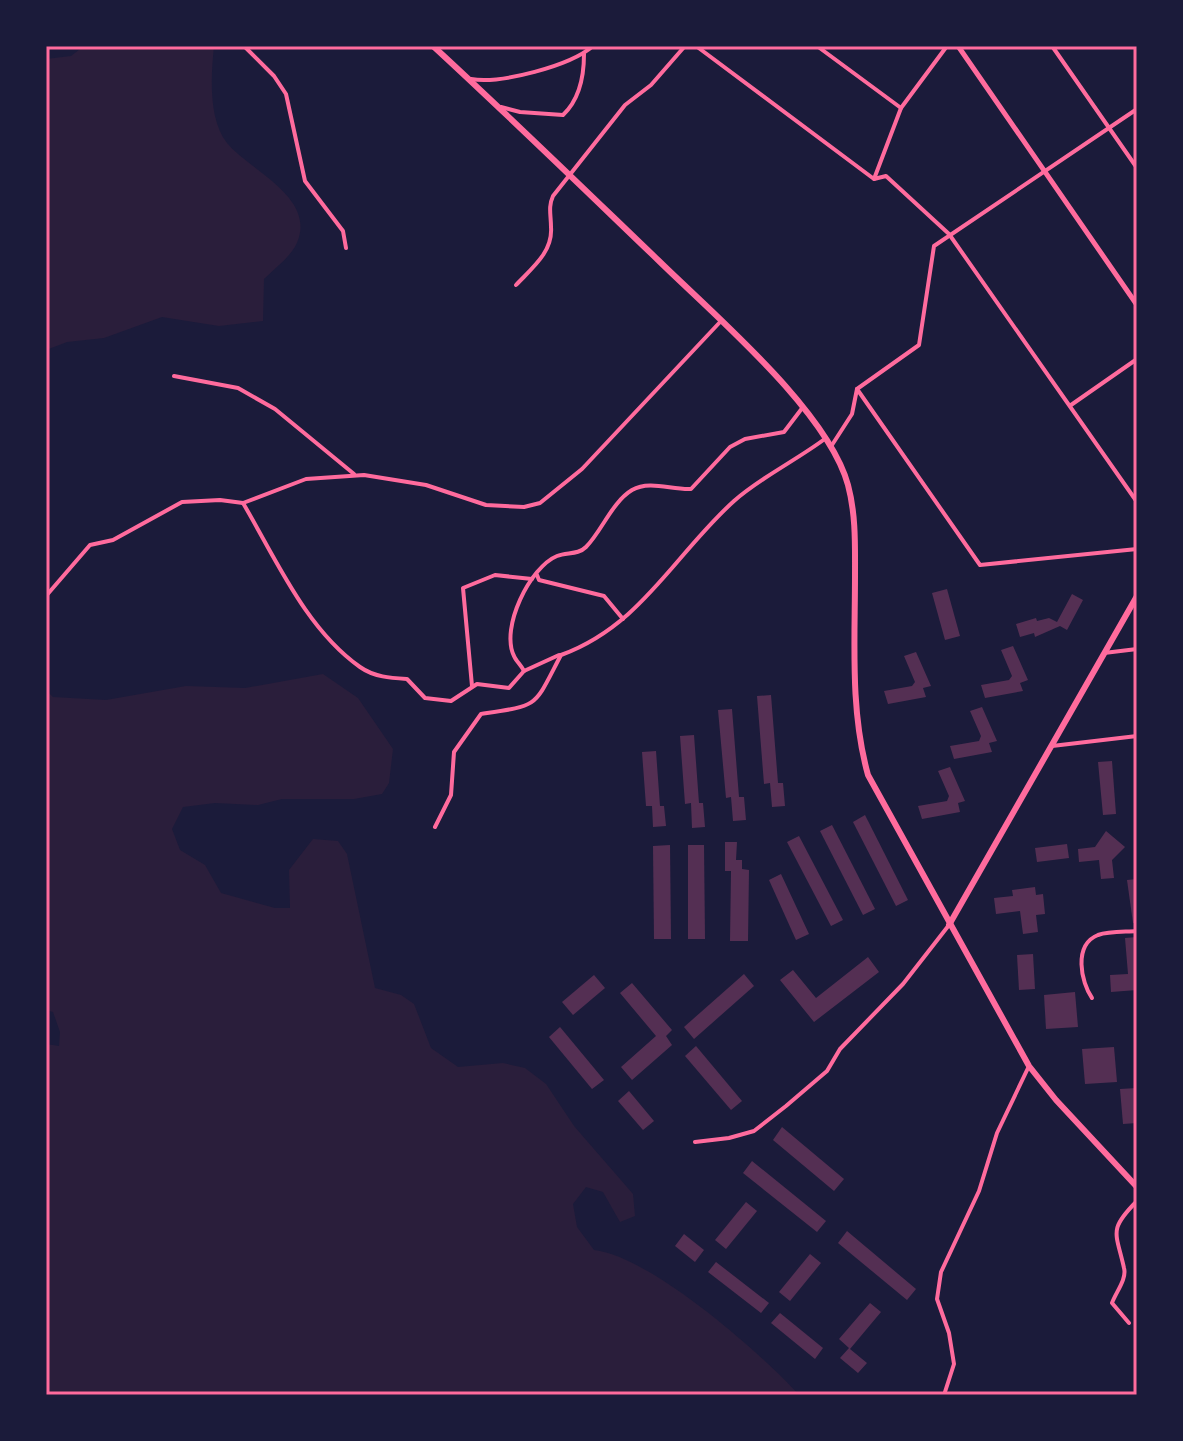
<svg xmlns="http://www.w3.org/2000/svg" width="1183" height="1441" viewBox="0 0 1183 1441" font-family="Lato,sans-serif">
<style>
.green{fill:#2a1e3b}
.building{fill:#542f53}
.lines{fill:none;stroke-linecap:round;stroke-linejoin:round}
.minor{stroke:#ff6b9d;stroke-width:4}
.tertiary{stroke:#ff6b9d;stroke-width:5}
.secondary{stroke:#ff6b9d;stroke-width:6}
.neatline{fill:none;stroke:#ff6b9d;stroke-width:3}
</style>
<rect width="100%" height="100%" fill="#1b1b3a"/>
<g class="green">
<path d="M84 46H214C211 75 208 119 227 143 248 169 311 195 299 237 295 254 276 267 264 279L263 321 219 326 162 317 104 338 67 342 46 350V59L71 56Z"/>
<path d="M323 674 358 698 393 749 389 783 382 794 354 799H282L258 805 215 803 183 807 172 829 180 850 205 865 221 893 275 908H290L289 870 313 839 338 841 347 854 375 988 401 995 414 1004 431 1048 458 1067 503 1063 525 1068 546 1084 574 1126 633 1194 635 1216 620 1222 603 1192 586 1187 573 1204 577 1227 594 1250C650 1256 760 1352 799 1395H46V1044L59 1046 60 1032 53 1012 46 1010V690L53 697 106 700 186 686 245 688Z"/>
</g>
<g class="building">
<polygon points="947,589 960,636 945,640 932,593"/>
<polygon points="1072,594 1083,600 1067,630 1060,626 1035,637 1034,633 1020,637 1016,624 1036,618 1037,621 1049,618 1057,622"/>
<polygon points="1013,646 1028,680 1020,683 1023,691 985,698 981,685 1009,680 1012,676 1001,650"/>
<polygon points="916,652 931,686 923,688 926,697 888,704 884,691 912,686 915,682 904,656"/>
<polygon points="771,695 778,783 783,783 785,806 772,807 770,783 764,784 757,696"/>
<polygon points="982,707 997,741 989,743 992,752 954,759 950,746 979,741 981,736 970,711"/>
<polygon points="732,709 739,797 744,797 746,820 733,821 731,797 726,798 718,710"/>
<polygon points="694,735 699,803 703,803 705,827 692,828 691,803 685,804 680,736"/>
<polygon points="656,751 660,806 664,806 666,826 653,827 652,806 646,806 642,752"/>
<polygon points="1112,761 1116,814 1103,815 1098,762"/>
<polygon points="950,767 965,801 958,803 960,812 922,819 918,806 947,801 949,796 938,771"/>
<polygon points="865,815 908,900 896,906 853,822"/>
<polygon points="832,825 875,909 863,915 820,831"/>
<polygon points="1106,831 1125,847 1112,860 1114,878 1101,879 1099,860 1079,862 1078,849 1095,847"/>
<polygon points="799,836 843,920 831,926 787,842"/>
<polygon points="725,842 737,842 736,860 742,860 742,869 749,870 748,941 730,941 731,871 725,871"/>
<polygon points="1067,844 1069,858 1037,862 1035,848"/>
<polygon points="670,845 671,939 654,939 653,846"/>
<polygon points="688,845 704,845 705,939 688,939"/>
<polygon points="781,874 809,934 796,940 769,880"/>
<polygon points="1137,879 1137,923 1133,923 1127,880"/>
<polygon points="1035,887 1036,895 1043,894 1045,914 1036,915 1038,932 1023,934 1020,911 996,914 994,898 1013,896 1012,890"/>
<polygon points="1137,937 1137,990 1111,992 1110,975 1128,974 1125,938"/>
<polygon points="1033,954 1035,989 1019,990 1017,955"/>
<polygon points="868,957 879,972 814,1022 780,980 793,970 816,998"/>
<polygon points="744,974 754,986 694,1039 684,1027"/>
<polygon points="594,975 605,988 573,1015 562,1002"/>
<polygon points="632,983 672,1030 666,1036 672,1045 632,1080 621,1067 656,1036 620,993"/>
<polygon points="1075,992 1078,1027 1046,1029 1044,995"/>
<polygon points="560,1027 604,1080 592,1089 549,1037"/>
<polygon points="696,1046 742,1101 731,1110 685,1056"/>
<polygon points="1114,1047 1117,1082 1085,1084 1082,1049"/>
<polygon points="1137,1088 1137,1123 1123,1124 1120,1089"/>
<polygon points="629,1091 654,1121 643,1130 618,1101"/>
<polygon points="782,1127 844,1179 834,1191 773,1140"/>
<polygon points="752,1161 826,1221 817,1232 743,1173"/>
<polygon points="746,1202 757,1211 726,1249 715,1240"/>
<polygon points="847,1231 916,1289 907,1300 838,1243"/>
<polygon points="684,1234 704,1250 695,1262 675,1246"/>
<polygon points="810,1254 821,1263 790,1301 779,1292"/>
<polygon points="716,1262 769,1303 761,1313 708,1272"/>
<polygon points="870,1303 881,1312 850,1349 867,1363 858,1373 840,1358 849,1348 839,1339"/>
<polygon points="780,1313 823,1348 815,1359 771,1323"/>
</g>
<g class="lines">
<g class="minor">
<polyline points="244,46 274,76 286,94 305,181 343,231 346,248"/>
<polyline points="696,46 874,179 886,176 949,234 1137,502"/>
<polyline points="817,46 901,108"/>
<polyline points="1052,46 1137,168"/>
<path d="M471 79C501 84 570 66 593 46"/>
<path d="M501 107 520 112 563 115C580 99 584 77 584 54"/>
<polyline points="874,179 901,108 947,46"/>
<path d="M516 285C532 268 553 252 551 227 551 215 548 207 553 196L625 105 651 85 685 46"/>
<polyline points="174,376 238,388 275,409 354,474"/>
<polyline points="857,389 980,565 1137,549"/>
<polyline points="1071,405 1137,359"/>
<polyline points="832,445 852,414 857,389 919,345 934,246 1137,109"/>
<path d="M243 503C276 559 306 629 360 667 374 677 391 678 407 679L425 698 451 701 477 684 509 688 524 671 559 655"/>
<polyline points="537,575 539,580 604,596 623,619"/>
<polyline points="46,596 90,545 113,540 182,502 220,500 243,503 306,479 364,475 426,485 486,505 524,507 540,503 582,469 721,321"/>
<polyline points="1104,653 1137,649"/>
<path d="M524 671C521 665 516 661 514 656 500 628 530 567 557 556 567 552 578 555 586 547 602 531 612 502 632 490 650 480 671 490 691 489L730 447 745 439 784 432 803 407"/>
<polyline points="472,686 463,588 495,575 532,579"/>
<polyline points="1052,746 1137,736"/>
<path d="M435 827 451 795 454 752 481 714C541 705 533 708 561 655 641 626 674 555 734 501 761 477 797 460 826 438"/>
<path d="M1092 998C1081 982 1073 945 1098 935 1109 931 1125 932 1137 931"/>
<polyline points="695,1142 729,1138 754,1131 786,1106 827,1071 840,1049 903,984 949,925"/>
<path d="M1129 1323 1112 1303C1116 1292 1127 1279 1124 1268 1116 1232 1108 1230 1137 1201"/>
<polyline points="944,1395 954,1364 949,1333 937,1299 941,1272 979,1191 997,1133 1029,1066"/>
</g>
<polyline class="tertiary" points="958,46 1137,305"/>
<g class="secondary">
<path d="M433 46C509 116 583 188 658 260 714 315 828 411 848 485 856 515 855 545 855 576 855 643 850 710 868 775L1029 1066 1056 1100 1137 1187"/>
<polyline points="949,925 1137,596"/>
</g>
</g>
<rect width="1183" height="1441" fill="none" stroke="#1b1b3a" stroke-width="96"/>
<rect x="48" y="48" width="1087" height="1345" class="neatline"/>
</svg>
